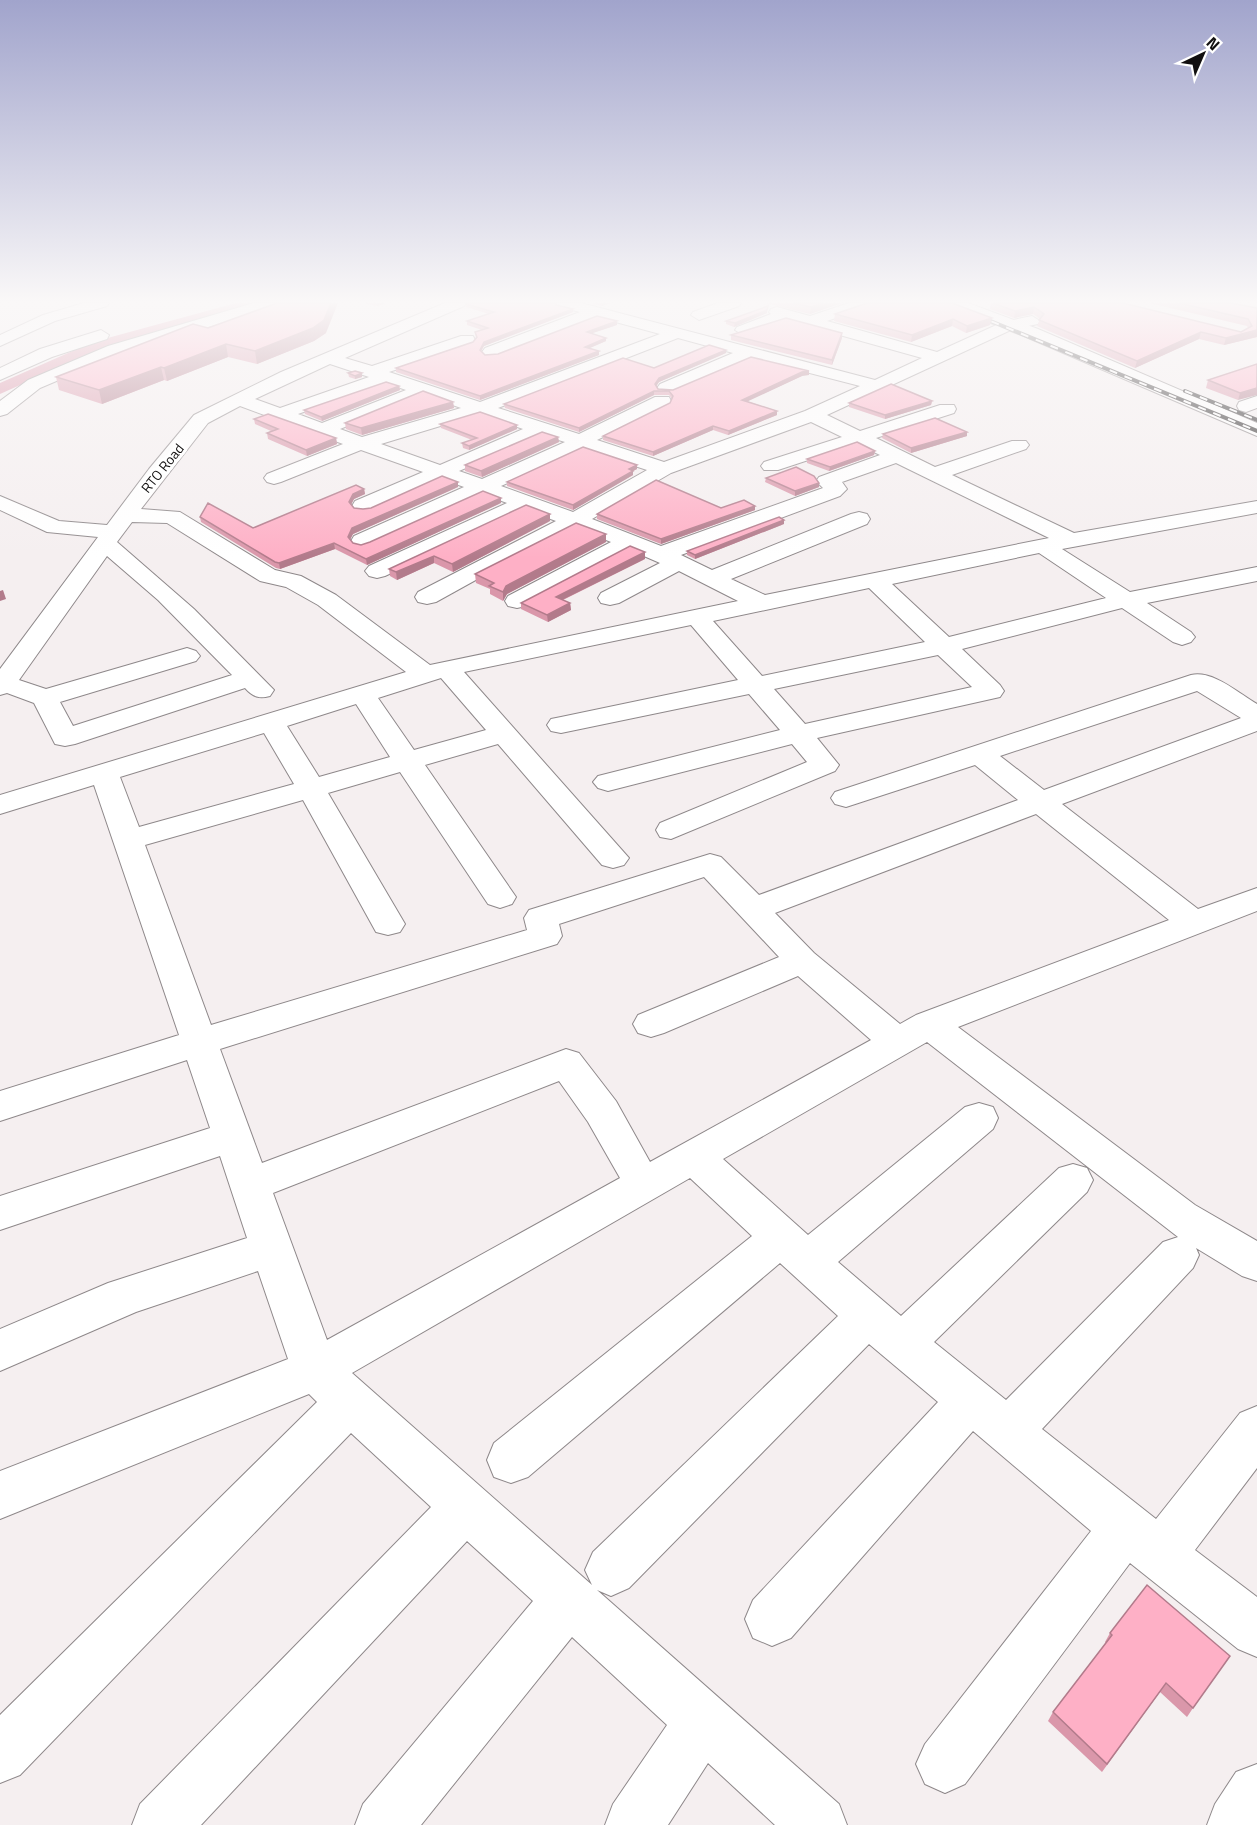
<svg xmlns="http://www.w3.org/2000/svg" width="1257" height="1825" viewBox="0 0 1257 1825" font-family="'Titillium Web',sans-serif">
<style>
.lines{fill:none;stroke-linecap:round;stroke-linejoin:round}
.canal{fill:#d88da3;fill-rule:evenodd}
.minor-casing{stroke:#8e888a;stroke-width:2}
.major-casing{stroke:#8e888a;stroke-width:2}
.minor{fill:#fff;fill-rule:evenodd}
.major{fill:#fff;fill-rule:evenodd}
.rail-casing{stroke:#2f2c2d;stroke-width:4}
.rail{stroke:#fff;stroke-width:2;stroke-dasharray:8;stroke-linecap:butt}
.wall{fill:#da97aa}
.shaded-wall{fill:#b27b8b}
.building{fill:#feb0c6;stroke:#b27b8b;stroke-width:1.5}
.labels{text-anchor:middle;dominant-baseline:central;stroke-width:6;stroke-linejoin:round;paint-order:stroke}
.far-street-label{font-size:14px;fill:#110f0f;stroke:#fff}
</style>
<rect width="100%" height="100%" fill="#f5eff0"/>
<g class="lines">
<polygon class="canal" points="236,303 258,303 256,306 103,348 0,394 0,383 93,342"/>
<g class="minor-casing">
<g id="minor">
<polygon points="84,303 109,303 107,306 55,321 0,346 0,335 43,315"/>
<polygon points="254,303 279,303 277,306 120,354 40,388 7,414 0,416 0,401 28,380 108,346"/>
<path d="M445 303H466L464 306 345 358 372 366 461 336H473L475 340 473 344 389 372 480 402 660 334 597 317 497 356H485L482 352 485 348 580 312 557 306 555 303H581L875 380 922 358 786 320 743 335 735 330 737 327 771 314 769 312 771 309 777 307 810 316 849 303H872L870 306 827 321 937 352 1003 322 1032 316 1040 321 1038 324 1013 329 827 415 860 431 940 405H954L956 409 954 413 876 438 935 467 1012 441H1026L1029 445 1026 449 952 475 1074 533 1257 501V513L1062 549 1130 592 1257 567V581L1147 603 1191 632 1195 637 1191 642 1182 645 1173 642 1122 608 962 649 1000 685 1004 691 1000 697 817 738 839 765 835 771 671 839 660 837 656 830 660 823 807 762 792 744 608 791 598 788 593 782 598 776 780 730 749 694 561 733 551 731 547 725 551 719 561 717 738 680 691 625 464 672 629 858 624 865 613 868 602 865 498 744 425 765 516 897 512 904 500 908 488 904 400 772 328 793 405 924 400 932 388 935 376 932 303 800 145 845 211 1025 527 930 524 918 529 910 710 854 721 857 759 895 1018 800 975 765 846 807 835 804 831 798 835 792 1191 675C1213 670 1238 693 1257 704V731L1062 804 1198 909 1257 888V911L958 1027 1195 1205 1257 1241V1281L1242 1276 1196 1248 1199 1255 1193 1268 1042 1429 1156 1519 1240 1413 1257 1406V1468L1195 1550 1257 1597V1657L1238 1649 1130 1563 965 1784 945 1793 925 1784 916 1764 925 1744 1091 1531 973 1431 791 1638 772 1646 753 1638 745 1619 753 1600 938 1402 869 1344 629 1588 611 1596 597 1590 839 1804 847 1825H775L708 1763 668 1825H605L613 1804 667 1725 572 1637 421 1825H355L363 1804 533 1601 467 1541 201 1825H132L140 1804 431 1507 351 1433 20 1775 0 1783V1715L317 1402 309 1394 0 1519V1471L288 1359 258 1271 136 1312 0 1371V1329L108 1283 247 1238 220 1156 0 1230V1196L210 1128 187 1060 0 1121V1091L179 1035 94 785 0 814V795L406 672 318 605 286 587 260 581 167 523 132 522 117 542 194 609 274 690 270 696C259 699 253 697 245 688L75 744 65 746 55 744 34 703 7 693 0 695V669L98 537 47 532 0 510V496L59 521 107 525 149 469 194 415 281 372ZM678 338 733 353 660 384 657 388 660 392H672L751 358 860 386 805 411 664 462 597 440 669 405 671 401 669 397H655L579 434 498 408ZM330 364 369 377 280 408 255 399ZM386 383 406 390 322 423 298 414ZM424 395 461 408 362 437 340 429ZM240 406 343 444 267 474 264 478 267 482 274 484 281 482 361 450 423 472 355 501 352 506 355 511 363 512 371 511 442 479 464 487 354 536 351 541 354 546 362 548 370 546 483 494 507 503 369 566 365 571 369 576 377 578 385 576 526 510 556 521 418 592 415 597 418 602 427 604 436 602 521 555 576 528 611 542 508 596 505 601 508 606 517 608 526 606 630 550 660 563 601 593 598 598 601 603 610 605 619 603 679 571 738 601 430 665 336 595 301 576 275 570 180 512 141 509 208 423ZM480 414 523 429 440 465 381 444ZM811 422 842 437 764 462 761 466 764 470H778L857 444 880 455 819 477 816 481 823 488 661 546 592 519 671 473ZM542 435 565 442 482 479 459 471ZM583 449 647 470 573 512 501 486ZM896 463 1049 538 765 595 731 579 867 524 870 519 867 514 859 512 851 514 712 570 681 555 840 496 847 489 842 482ZM1039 553 1106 598 949 637 892 584ZM107 556 158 600 232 675 73 726 60 702 196 661 200 656 196 651 187 648 46 689 19 680ZM869 588 925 642 762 676 713 621ZM938 655 972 687 805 724 774 689ZM441 678 486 730 414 750 378 698ZM1197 691 1241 718 1044 790 1000 756ZM356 704 390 757 319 777 287 726ZM264 733 294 784 139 827 120 777ZM1036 814 1169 920 916 1015 900 1024 814 953 775 913ZM704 877 779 957 638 1015 633 1024 638 1033 651 1037 664 1033 798 976 871 1040 650 1162 616 1101 579 1053 566 1049 262 1163 220 1049 557 944 562 936 559 924ZM927 1042 1178 1237 1163 1242 1006 1400 934 1342 1087 1192 1093 1180 1087 1168 1073 1164 1059 1168 901 1316 838 1262 993 1129 998 1118 993 1107 979 1103 965 1107 808 1235 723 1159ZM559 1081 588 1122 620 1178 327 1340 273 1193ZM690 1178 752 1236 494 1443 487 1460 494 1477 511 1483 528 1477 780 1263 838 1316 593 1552 585 1570 592 1585 352 1373Z"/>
<polygon points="718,303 741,303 739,306 699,320 691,315 693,312"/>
<polygon points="101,330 109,335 107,339 52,357 0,380 0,368 40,349"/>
<polygon points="1257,396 1257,408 1246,412 1239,410 1237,406 1239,402"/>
<polygon points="1257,1764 1257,1825 1207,1825 1215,1804 1236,1772"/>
</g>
</g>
<g class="major-casing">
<polygon id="major" points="946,303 968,303 1038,329 1257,423 1257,436 1026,337 948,306"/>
</g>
<use href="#minor" class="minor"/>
<use href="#major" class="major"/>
<g class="rail-casing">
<g id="rail">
<polyline points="947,303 1257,431"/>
<polyline points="1185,391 1257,420"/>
</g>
</g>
<use href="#rail" class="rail"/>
</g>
<g class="wall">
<polygon points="363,303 386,303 377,306"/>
<polygon points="590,303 610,303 602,306"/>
<polygon points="765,303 842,303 810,314"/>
<polygon points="867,303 990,325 966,333 952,326 911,342 834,321 835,314"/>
<polygon points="991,303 1123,303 1241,332 1248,328 1247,326 1149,303 1231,303 1257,308 1257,337 1224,345 1199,339 1135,368 1037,326 1040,319 1033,314 1014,318 990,309"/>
<polygon points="466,304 556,305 573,309 573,312 484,346 481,351 485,355 498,354 617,325 592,333 606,341 590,348 599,355 480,400 396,372 396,368 473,342 476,338 475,332 482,330 467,325 467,321 489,314 466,307"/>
<polygon points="767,310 767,313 734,327 726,324 726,321"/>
<polygon points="208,328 326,333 314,341 257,364 228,357 167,381 164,380 102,404 59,390 56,377"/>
<polygon points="842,333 842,338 832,365 731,340 731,335"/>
<polygon points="726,353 659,382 656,386 658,389 673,390 809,375 802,376 747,401 777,411 777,415 728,435 713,430 653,456 603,440 603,436 670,403 672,399 669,395 654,395 579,432 505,408 504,404 654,368"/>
<polygon points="1257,364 1238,400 1206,388 1208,380"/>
<polygon points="348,373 362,373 362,377 355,379 349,377"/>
<polygon points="399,386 400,390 322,421 305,414 304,410"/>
<polygon points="932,401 931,405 885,419 849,407 849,403"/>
<polygon points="453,402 454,408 362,435 346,429 345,423"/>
<polygon points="254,419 336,438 337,444 307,456 268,439 267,433 271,431 255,424"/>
<polygon points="440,424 517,429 469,450 463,448 462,443 472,440 441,428"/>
<polygon points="883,434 967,436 911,453 882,438"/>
<polygon points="558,437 559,442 482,477 465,471 465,465"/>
<polygon points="875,451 874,455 829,471 807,463 807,459"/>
<polygon points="637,465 637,469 633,471 633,475 573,510 507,486 507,482"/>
<polygon points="766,478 819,487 795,496 765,482"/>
<polygon points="458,487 353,534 350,539 353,543 361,545 370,542 501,503 367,565 335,549 280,569 276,568 201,522 200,517 253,528 364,489 365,494 354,499 351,504 354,508 363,509 371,508"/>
<polygon points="721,508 755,510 661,544 597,519 597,514"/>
<polygon points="550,521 453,572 434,563 397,580 390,576 389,569"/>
<polygon points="784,524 695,559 687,555 687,551"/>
<polygon points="606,542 507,594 503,601 490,594 490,589 476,583 475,574"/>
<polygon points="645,559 563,600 570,603 571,610 548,622 521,609 521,603"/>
<polygon points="1110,1633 1193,1708 1187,1717 1160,1692 1102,1772 1048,1721 1053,1712 1106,1643 1105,1642"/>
</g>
<g class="shaded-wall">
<polygon points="331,303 338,303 326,333 314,341 257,364 255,351"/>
<polygon points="377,303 386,303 377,306"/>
<polygon points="601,303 610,303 602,306"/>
<polygon points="823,303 842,303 810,314 811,307"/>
<polygon points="1034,307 1033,314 1014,318 1015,311"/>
<polygon points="573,309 573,312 484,346 480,353 480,350 484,342"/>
<polygon points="767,310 767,313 734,327 735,323"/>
<polygon points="992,318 990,325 966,333 967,326"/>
<polygon points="953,319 952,326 911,342 912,335"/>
<polygon points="617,321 617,325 587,335 587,332"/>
<polygon points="1257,330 1257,337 1224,345 1226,338"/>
<polygon points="1201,332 1199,339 1135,368 1137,361"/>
<polygon points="842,333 842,338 832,365 832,360"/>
<polygon points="606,338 606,341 585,350 585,347"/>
<polygon points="226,344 228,357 167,381 164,368"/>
<polygon points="726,350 726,353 659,382 655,388 655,384 659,378"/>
<polygon points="599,351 599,355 480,400 480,396"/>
<polygon points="161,367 164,380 102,404 99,390"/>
<polygon points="809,371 809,375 802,376 742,404 742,400 802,372"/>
<polygon points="362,373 362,377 355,379 355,376"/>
<polygon points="399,386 400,390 322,421 321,417"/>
<polygon points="1257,388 1257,395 1238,400 1240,393"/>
<polygon points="654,391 654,395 579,432 579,428"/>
<polygon points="932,401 931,405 885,419 885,415"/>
<polygon points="453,402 454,408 362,435 361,428"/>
<polygon points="777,411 777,415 728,435 729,431"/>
<polygon points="517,425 517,429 469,450 469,446"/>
<polygon points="713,426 713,430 653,456 653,452"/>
<polygon points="967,432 967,436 911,453 911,448"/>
<polygon points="558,437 559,442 482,477 481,471"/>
<polygon points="336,438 337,444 307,456 306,450"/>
<polygon points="875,451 874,455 829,471 830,467"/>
<polygon points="637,465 637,469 629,473 629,469"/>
<polygon points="633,471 633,475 573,510 573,505"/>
<polygon points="458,482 458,487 353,534 349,542 348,537 352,528"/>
<polygon points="819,483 819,487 795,496 795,491"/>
<polygon points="364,489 365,494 354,499 350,507 349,502 353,494"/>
<polygon points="501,498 501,503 367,565 366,559"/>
<polygon points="755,506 755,510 661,544 661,539"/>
<polygon points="550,514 550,521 453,572 452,564"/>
<polygon points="784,520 784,524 695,559 695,555"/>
<polygon points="606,534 606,542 507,594 503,601 503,592 506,586"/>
<polygon points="334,543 335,549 280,569 279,563"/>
<polygon points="645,552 645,559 556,603 556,597"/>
<polygon points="434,556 434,563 397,580 396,572"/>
<polygon points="3,590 6,599 0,601 0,591"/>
<polygon points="570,603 571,610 548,622 547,615"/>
</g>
<g class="building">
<polygon points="277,303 331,303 324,320 313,328 255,351 226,344 164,368 161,367 99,390 56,377 193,324 208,328"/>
<polygon points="466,303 556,303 556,305 573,309 484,342 480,350 485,355 498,354 597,316 617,321 587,332 606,338 585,347 599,351 480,396 396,368 473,342 477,337 475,332 488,328 467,321 494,312 466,304"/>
<polygon points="793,303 823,303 811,307"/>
<polygon points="867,303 952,303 992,318 967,326 953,319 912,335 835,314"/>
<polygon points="993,303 1123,303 1241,332 1252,326 1248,319 1179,303 1231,303 1257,308 1257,330 1226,338 1201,332 1137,361 1039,320 1044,314 1034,307 1015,311"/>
<polygon points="768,306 767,310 735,323 726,321"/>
<polygon points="786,318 842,333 832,360 731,335"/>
<polygon points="709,345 726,350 659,378 655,384 658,389 673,390 751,357 809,371 802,372 742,400 777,411 729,431 713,426 653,452 603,436 670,403 673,396 669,391 654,391 579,428 504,404 623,358 654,368"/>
<polygon points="1257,364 1257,388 1240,393 1208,380"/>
<polygon points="355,371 362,373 355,376 348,373"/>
<polygon points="386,382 399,386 321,417 304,410"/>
<polygon points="891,384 932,401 885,415 849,403"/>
<polygon points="423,391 453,402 361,428 345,423"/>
<polygon points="480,412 517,425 469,446 462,443 477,438 440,424"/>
<polygon points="268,414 336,438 306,450 267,433 278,429 254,419"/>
<polygon points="935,418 967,432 911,448 883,434"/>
<polygon points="542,432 558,437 481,471 465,465"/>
<polygon points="857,442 875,451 830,467 807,459"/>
<polygon points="583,447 637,465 629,469 633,471 573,505 507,482"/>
<polygon points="796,467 814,476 819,483 795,491 766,478"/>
<polygon points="442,476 458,482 352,528 348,537 353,543 361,545 370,542 483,491 501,498 366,559 334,543 279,563 275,562 200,517 208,503 253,528 356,485 364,489 353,494 349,502 354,508 363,509 371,508"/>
<polygon points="656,480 721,508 744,500 755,506 661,539 597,514"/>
<polygon points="526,505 550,514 452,564 434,556 396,572 389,569"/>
<polygon points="779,517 784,520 695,555 687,551"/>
<polygon points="576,523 606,534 506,586 503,592 489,586 494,583 475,574"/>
<polygon points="630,546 645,552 556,597 570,603 547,615 521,603"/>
<polygon points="1147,1585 1230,1656 1193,1708 1166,1683 1107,1764 1053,1712 1112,1635 1110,1633"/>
</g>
<linearGradient id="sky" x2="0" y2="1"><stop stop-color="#a1a4cc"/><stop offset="0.54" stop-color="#faf8f8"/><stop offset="1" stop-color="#faf8f8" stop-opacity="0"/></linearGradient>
<rect width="1257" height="558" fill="url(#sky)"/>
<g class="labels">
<g class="far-street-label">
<text transform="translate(162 468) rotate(-51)">RTO Road</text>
</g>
</g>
<g transform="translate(1203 54) rotate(44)" stroke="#ffffff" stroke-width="4.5" paint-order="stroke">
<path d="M0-4.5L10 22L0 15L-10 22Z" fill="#110f0f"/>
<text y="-9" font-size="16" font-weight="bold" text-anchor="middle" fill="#110f0f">N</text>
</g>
</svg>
